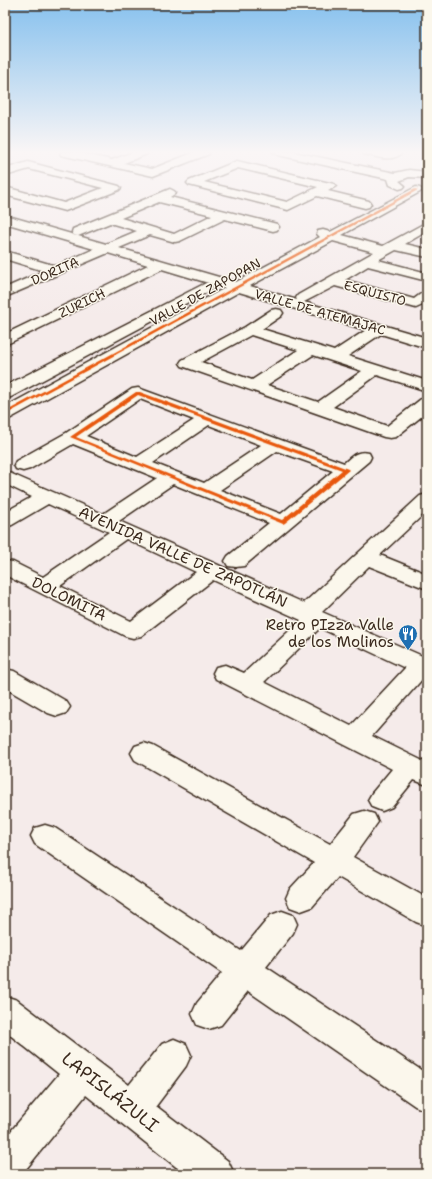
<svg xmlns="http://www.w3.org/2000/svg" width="432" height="1179" viewBox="0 0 432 1179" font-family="'Shantell Sans',sans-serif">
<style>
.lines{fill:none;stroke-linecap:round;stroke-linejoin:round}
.minor-casing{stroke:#3b2a1e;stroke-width:3}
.minor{fill:#fbf7ec;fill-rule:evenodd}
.cycleway-casing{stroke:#fbf7ec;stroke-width:2}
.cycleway{fill:#e8590c;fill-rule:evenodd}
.labels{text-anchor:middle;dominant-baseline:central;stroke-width:3;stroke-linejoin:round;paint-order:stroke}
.far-street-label{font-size:13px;fill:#3b2a1e;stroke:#fbf7ec}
.street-label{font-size:15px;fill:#3b2a1e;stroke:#fbf7ec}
.poi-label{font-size:15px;fill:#3b2a1e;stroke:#fbf7ec;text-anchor:end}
.near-street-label{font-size:18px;fill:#3b2a1e;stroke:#fbf7ec}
</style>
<rect width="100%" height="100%" fill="#f5ebea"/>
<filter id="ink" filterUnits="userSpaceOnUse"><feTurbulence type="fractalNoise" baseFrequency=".025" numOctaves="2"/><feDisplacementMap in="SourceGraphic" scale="8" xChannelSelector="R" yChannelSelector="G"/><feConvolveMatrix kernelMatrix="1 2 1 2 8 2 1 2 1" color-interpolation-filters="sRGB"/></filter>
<g filter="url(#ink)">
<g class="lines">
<g class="minor-casing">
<g id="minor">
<polygon points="60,152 75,152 112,160 133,152 148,152 147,154 124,163 152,169 195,152 210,152 209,154 153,176 61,155"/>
<polygon points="273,152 294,152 395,173 409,170 427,172 427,178 409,177 399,181 405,186 403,188 399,189 390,185 388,179 278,155"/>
<path d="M363 152H403C393 163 377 157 364 154Z"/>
<path d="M237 161 334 184 336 186 328 191 369 201 371 204 369 207 365 208 317 196 288 210 189 185 187 183 189 181ZM238 168 318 187 287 202 204 182Z"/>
<polygon points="28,162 119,186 121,188 119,190 65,211 5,195 5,187 64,203 103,188 29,169 5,176 5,169"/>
<path d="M416 187 420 188 422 190 420 192 342 235 383 246 427 222V231L405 244 427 249V257L396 250 378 260 427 273V281L368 266 345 280 414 299 422 293 427 292V303L416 308 335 286 304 302 427 338V348L381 334 348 356 427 381V391L377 375 333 407 387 426 421 399 427 398V412L396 437 390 438 384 437 182 366 180 363 182 360 245 327 271 310 276 309 281 310 283 313 281 316 262 329 334 351 366 330 239 292 11 418 5 419V407L225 288 162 269 5 345V334L148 265 108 253 5 297V288L44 271 5 259V251L56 266 94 249 5 223V215L106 244 137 231 110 223 78 236 73 235 72 232 73 229 170 189 174 191 176 193 170 197 277 224 279 227 277 230 273 231 225 219 180 241 175 242 150 235 119 248 236 282 320 237 317 234 318 231 323 230 330 232ZM159 202 212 215 174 234 121 218ZM333 241 374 252 298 295 296 298 297 300 250 286ZM251 335 298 350 252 380 201 362ZM313 355 362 371 318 402 267 385Z"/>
<polygon points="206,283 211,284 213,287 211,290 11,397 5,398 5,386"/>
<path d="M138 388 344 463C352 456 357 450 369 453L371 457 369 461 244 566 236 567 228 566 225 561 228 556 269 523 173 484 119 521 304 603 420 496 427 494V511L380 555 427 574V589L369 566 322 612 427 658V676H425L372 736 427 763V785L414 780 392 807 382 811 372 807 368 800 372 793 392 769 216 679 213 673 216 667 225 665 244 673 301 620 213 580 141 636 133 638 125 636 5 575V561L13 562 43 577 109 532 48 504 12 525 5 527V512L32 497 5 484V471L103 514 157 478 73 444 30 469 23 471 16 469 14 465 16 461 66 433 132 389ZM140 399 194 420 137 457 86 436ZM209 425 261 445 204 483 153 463ZM277 451 333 471 281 514 220 490ZM126 539 196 572 131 621 60 586ZM320 628 405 668 351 726 264 682Z"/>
<polygon points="5,669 14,671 66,701 70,707 66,713 57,716 48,713 5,688"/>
<polygon points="144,743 153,746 330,844 354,814 364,811 374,814 378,822 353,857 427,898 427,926 416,922 338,877 312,907 301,911 290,907 286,898 290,889 314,863 135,760 131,753 135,746"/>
<polygon points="45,825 55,828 241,951 271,915 282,911 293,915 297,924 293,933 266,967 427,1074 427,1111 415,1106 248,991 221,1025 209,1029 197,1025 192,1014 197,1003 222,973 35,844 31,836 35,828"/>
<polygon points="5,996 17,1000 129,1085 162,1044 174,1039 186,1044 191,1055 186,1066 156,1106 228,1161 234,1174 185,1174 86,1095 22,1174 5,1174 5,1138 59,1074 5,1031"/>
</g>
</g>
<use href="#minor" class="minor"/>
<g class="cycleway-casing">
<g id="cycleway">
<polygon points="415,189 418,190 5,415 5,412"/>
<path d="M136 392H140L348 469 349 470 285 523 283 524 70 437ZM138 395 342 470 282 520 76 437Z"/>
</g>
</g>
<use href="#cycleway" class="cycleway"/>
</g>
</g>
<linearGradient id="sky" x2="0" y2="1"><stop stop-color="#87c1ee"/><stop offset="0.48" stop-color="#faf6f6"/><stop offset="1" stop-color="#faf6f6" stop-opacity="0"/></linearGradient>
<rect width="432" height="317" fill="url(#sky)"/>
<defs>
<g id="restaurant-pin" transform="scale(1)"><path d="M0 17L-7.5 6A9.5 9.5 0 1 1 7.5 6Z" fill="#1f6fb2" stroke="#fbf7ec"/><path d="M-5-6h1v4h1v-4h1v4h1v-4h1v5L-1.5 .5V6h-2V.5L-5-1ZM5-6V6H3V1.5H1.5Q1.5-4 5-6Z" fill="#fff"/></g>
</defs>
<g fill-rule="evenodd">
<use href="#restaurant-pin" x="408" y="634"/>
</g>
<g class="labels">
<g class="far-street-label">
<text transform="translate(55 271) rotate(-24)">DORITA</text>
<text transform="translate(205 292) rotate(-29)">VALLE DE ZAPOPAN</text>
<text transform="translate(375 293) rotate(15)">ESQUISTO</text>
<text transform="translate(82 303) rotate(-26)">ZURICH</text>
<text transform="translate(320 312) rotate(16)">VALLE DE ATEMAJAC</text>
</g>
<g class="street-label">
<text transform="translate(183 557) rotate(24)">AVENIDA VALLE DE ZAPOTLÁN</text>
<text transform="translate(69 599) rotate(26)">DOLOMITA</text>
</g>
<g class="poi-label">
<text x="394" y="625">Retro PIzza Valle<tspan x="394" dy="17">de los Molinos</tspan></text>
</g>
<g class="near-street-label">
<text transform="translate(110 1092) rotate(38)">LAPISLÁZULI</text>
</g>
</g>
<rect width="432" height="1179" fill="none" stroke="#fbf7ec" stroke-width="20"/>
<rect x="10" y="10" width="412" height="1159" fill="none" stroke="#3b2a1e" stroke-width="1.5" filter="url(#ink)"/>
</svg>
